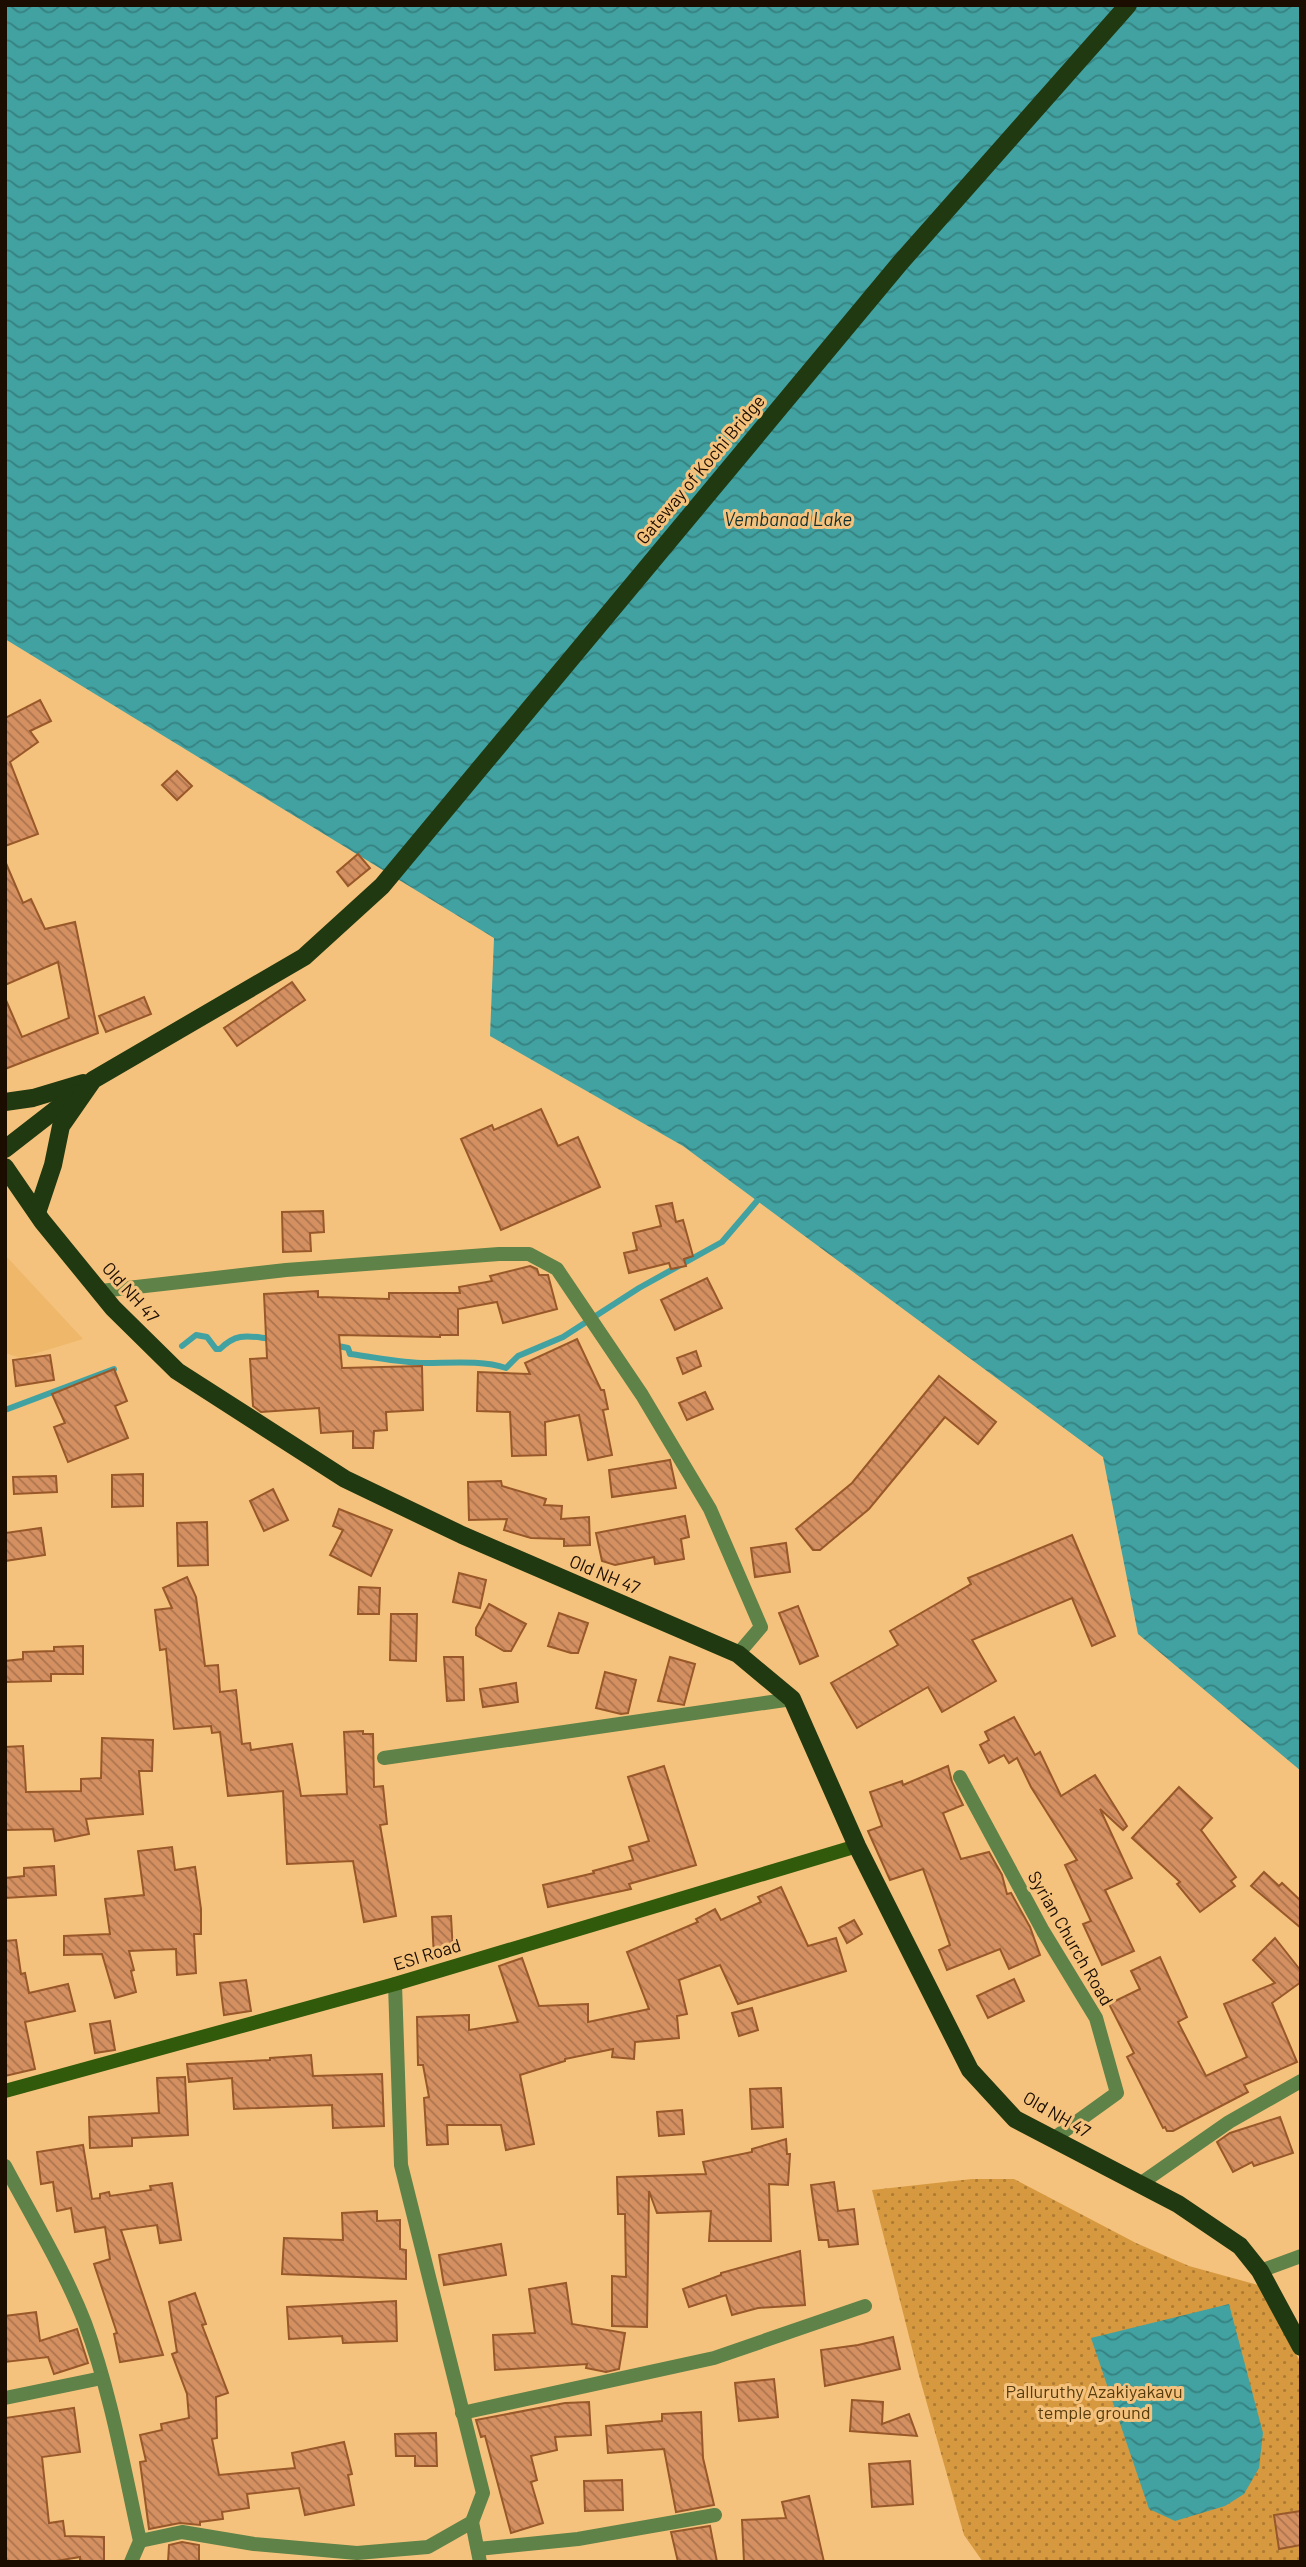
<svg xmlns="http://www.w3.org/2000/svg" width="1306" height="2567" viewBox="0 0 1306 2567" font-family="Barlow,sans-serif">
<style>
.built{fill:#eeb76a}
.park{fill:url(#park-dots)}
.water{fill:url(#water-waves)}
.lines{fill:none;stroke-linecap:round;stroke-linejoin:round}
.stream{stroke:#41a2a1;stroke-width:6}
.building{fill:url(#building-back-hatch);stroke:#985829;stroke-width:2}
.minor{stroke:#5e8247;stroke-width:14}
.secondary{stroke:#315a0a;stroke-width:14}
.primary{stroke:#213910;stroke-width:18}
.labels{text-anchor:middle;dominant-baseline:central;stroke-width:6;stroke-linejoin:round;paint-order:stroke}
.street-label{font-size:18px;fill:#1b0d00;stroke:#f5c27d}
.park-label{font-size:18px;fill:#583c0d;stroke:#f5c27d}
.water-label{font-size:19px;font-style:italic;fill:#123130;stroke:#f5c27d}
</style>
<defs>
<pattern id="park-dots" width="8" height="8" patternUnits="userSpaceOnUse" patternTransform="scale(1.75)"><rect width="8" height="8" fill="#d6993f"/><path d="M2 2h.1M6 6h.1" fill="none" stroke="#ad7b32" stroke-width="1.8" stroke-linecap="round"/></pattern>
<pattern id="water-waves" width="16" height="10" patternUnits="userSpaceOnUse" patternTransform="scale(1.75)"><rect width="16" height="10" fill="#41a2a1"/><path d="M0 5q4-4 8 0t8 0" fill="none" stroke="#368281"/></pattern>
<pattern id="building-back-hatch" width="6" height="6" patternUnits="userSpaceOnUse" patternTransform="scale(1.75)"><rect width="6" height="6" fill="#d59061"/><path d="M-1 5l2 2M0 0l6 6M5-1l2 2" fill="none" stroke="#ac744e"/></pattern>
</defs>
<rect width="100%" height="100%" fill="#f5c27d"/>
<polygon class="built" points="5,1255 83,1339 21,1358 5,1353"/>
<polygon class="park" points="972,2179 1014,2179 1136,2243 1189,2266 1258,2285 1301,2363 1301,2562 983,2562 964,2535 918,2372 872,2190"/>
<g class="water">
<polygon points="5,5 1301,5 1301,1771 1138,1634 1103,1457 683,1146 490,1036 494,938 5,639"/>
<polygon points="1229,2304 1263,2433 1259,2468 1244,2494 1225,2506 1175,2521 1149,2509 1091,2338"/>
</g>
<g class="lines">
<g class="stream">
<path d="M333 1345 348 1348 350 1354C375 1357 401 1363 426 1363 450 1363 483 1360 506 1368L518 1356 563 1337 639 1288 722 1242 757 1201"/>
<path d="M182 1346 196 1335 207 1337 216 1349H220C238 1331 250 1337 274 1339"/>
<polyline points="5,1410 114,1369"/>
</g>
</g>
<g class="building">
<polygon points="40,700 51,721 30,731 38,742 10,762 38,834 5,846 5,718"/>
<polygon points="177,771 192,786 177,800 162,785"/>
<polygon points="358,854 370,868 348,886 337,872"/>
<polygon points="5,861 23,903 31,899 45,929 75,922 98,1033 5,1069 5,998 22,1037 69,1018 58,962 5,985"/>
<polygon points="292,982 305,1000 237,1046 224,1028"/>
<polygon points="144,997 151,1014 106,1032 99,1016"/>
<polygon points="541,1109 558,1146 578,1137 600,1187 501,1230 461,1139 492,1125 494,1130"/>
<polygon points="672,1203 676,1222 683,1220 693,1256 684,1259 686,1266 671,1269 669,1263 629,1273 624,1253 637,1250 633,1233 661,1226 656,1206"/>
<polygon points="323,1211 324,1232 310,1233 311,1251 283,1252 282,1212"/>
<polygon points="530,1266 537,1269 539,1275 548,1275 557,1309 503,1323 497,1302 458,1309 458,1335 440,1335 440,1337 339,1335 342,1368 422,1366 423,1410 386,1412 387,1430 374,1431 373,1448 353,1448 353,1431 321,1433 319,1408 261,1412 253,1406 250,1359 267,1358 264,1294 318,1291 318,1297 389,1299 389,1293 460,1293 459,1287 492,1281 490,1276"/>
<polygon points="707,1278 722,1308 675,1330 661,1300"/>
<polygon points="577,1339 601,1390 604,1390 608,1409 603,1410 612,1455 588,1460 579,1415 545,1422 546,1455 512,1456 510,1412 477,1411 478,1372 530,1374 525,1363"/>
<polygon points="696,1351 701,1366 683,1374 677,1358"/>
<polygon points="50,1355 54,1380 16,1386 13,1360"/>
<polygon points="114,1369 127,1401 115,1406 128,1438 68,1462 54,1427 65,1423 52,1394"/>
<polygon points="939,1376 996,1422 978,1444 945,1417 869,1509 820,1550 813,1550 796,1529 852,1483"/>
<polygon points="705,1392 713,1409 687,1420 679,1403"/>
<polygon points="670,1460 676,1488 612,1497 609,1470"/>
<polygon points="143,1474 143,1506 112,1507 112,1475"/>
<polygon points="56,1476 57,1492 14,1494 13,1477"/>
<polygon points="501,1481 502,1486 546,1499 544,1505 562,1506 561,1519 589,1517 590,1545 564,1546 564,1539 531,1538 504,1530 507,1519 469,1520 468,1482"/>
<polygon points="273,1489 288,1520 264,1531 250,1501"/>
<polygon points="339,1509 392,1530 371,1576 330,1555 343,1530 333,1526"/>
<polygon points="685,1516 689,1537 681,1539 684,1559 655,1564 654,1557 615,1565 602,1561 596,1533"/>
<polygon points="207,1522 208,1565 178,1566 177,1523"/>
<polygon points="41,1528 45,1555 5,1561 5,1533"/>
<polygon points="1072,1535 1115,1636 1092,1646 1072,1598 972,1640 996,1681 942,1712 928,1687 857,1728 831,1683 898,1645 890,1631 971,1584 968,1578"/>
<polygon points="786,1543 790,1572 755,1577 751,1548"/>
<polygon points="459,1573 486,1580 480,1608 453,1602"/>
<polygon points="187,1577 196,1597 205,1666 218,1665 220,1692 236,1690 242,1744 250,1743 251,1750 292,1744 301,1796 347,1794 344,1732 363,1731 363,1734 373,1734 374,1787 383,1786 387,1824 380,1825 396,1916 364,1922 353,1861 287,1864 283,1791 228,1796 220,1732 212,1733 211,1726 174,1729 166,1649 160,1650 155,1610 172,1608 163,1588"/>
<polygon points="359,1587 380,1588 379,1614 358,1614"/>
<polygon points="489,1604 526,1624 511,1651 504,1651 476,1635 476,1628"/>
<polygon points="798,1606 818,1656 800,1664 779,1613"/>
<polygon points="559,1613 588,1623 578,1653 571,1653 548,1646"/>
<polygon points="391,1614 417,1614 416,1661 390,1660"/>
<polygon points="83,1646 83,1674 51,1674 51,1681 5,1682 5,1661 23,1659 23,1652 54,1651 54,1647"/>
<polygon points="444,1657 463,1657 464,1700 447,1701"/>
<polygon points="670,1657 695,1664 684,1705 658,1701"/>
<polygon points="605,1672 636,1680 628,1713 621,1714 596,1708"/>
<polygon points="516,1683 518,1702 483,1707 480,1689"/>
<polygon points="1014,1717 1035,1755 1040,1752 1061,1796 1095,1775 1127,1826 1123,1830 1100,1809 1132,1878 1105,1890 1134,1951 1102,1965 1083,1924 1091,1921 1065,1865 1077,1860 1031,1787 1017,1758 1009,1763 1004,1755 989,1763 980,1745 989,1740 985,1732"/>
<polygon points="102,1738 153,1740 152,1771 139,1771 143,1814 86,1819 89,1834 55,1841 53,1829 5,1830 5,1747 23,1746 26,1792 81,1791 81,1779 101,1778"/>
<polygon points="664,1766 696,1865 629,1884 631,1889 548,1907 543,1885 594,1873 593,1871 633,1860 629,1847 649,1841 628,1777"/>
<polygon points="948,1766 952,1782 963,1805 943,1813 961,1859 989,1852 1002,1875 1007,1894 1011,1893 1030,1927 1040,1955 1009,1969 1000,1949 947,1970 939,1950 950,1945 923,1869 890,1880 868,1831 882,1826 870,1792 902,1781 903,1785"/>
<polygon points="1179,1787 1212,1818 1201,1830 1236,1877 1231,1881 1235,1886 1200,1912 1177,1884 1180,1882 1132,1838"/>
<polygon points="172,1847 175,1870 195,1867 201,1909 201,1934 194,1934 196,1973 177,1975 176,1949 129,1951 134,1970 131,1971 136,1992 115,1998 102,1954 64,1955 64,1936 110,1934 105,1899 144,1895 138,1851"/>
<polygon points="54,1866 56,1895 5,1898 5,1878 24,1876 24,1868"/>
<polygon points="1264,1872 1279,1886 1282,1883 1301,1901 1301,1928 1251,1886"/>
<polygon points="781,1887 808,1946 836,1938 846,1971 738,2004 720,1965 679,1980 687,2014 677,2016 679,2038 635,2042 634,2059 612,2057 613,2049 565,2059 565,2061 520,2075 534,2144 506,2150 501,2125 447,2125 448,2144 427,2145 424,2098 429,2097 423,2065 418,2065 417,2017 469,2015 469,2030 518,2022 499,1966 522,1958 539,2006 588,2004 588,2022 649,2009 627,1952 698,1922 696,1919 715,1909 721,1920 761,1902 758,1897"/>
<polygon points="451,1916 453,1952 434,1959 432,1917"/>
<polygon points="854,1920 862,1934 847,1943 839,1928"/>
<polygon points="1275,1938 1301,1971 1301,1982 1272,2003 1297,2062 1244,2085 1248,2092 1173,2131 1167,2131 1165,2127 1163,2128 1127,2057 1134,2053 1109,2004 1140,1989 1131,1971 1160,1957 1187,2017 1178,2022 1206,2076 1247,2057 1224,2004 1275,1983 1253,1960"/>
<polygon points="16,1940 21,1974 25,1973 29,1993 68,1984 75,2011 25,2022 35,2069 5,2076 5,1941"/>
<polygon points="1014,1979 1024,2001 988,2018 977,1996"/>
<polygon points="246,1980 251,2011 224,2015 220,1983"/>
<polygon points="752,2008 758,2030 739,2036 732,2013"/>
<polygon points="110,2021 115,2050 95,2053 90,2024"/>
<polygon points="311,2055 313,2076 382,2074 384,2126 333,2128 332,2105 234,2109 232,2078 189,2082 187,2064 270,2060 270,2058"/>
<polygon points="185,2077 188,2135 132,2138 132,2146 90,2148 89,2117 159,2113 157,2078"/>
<polygon points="781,2088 783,2127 752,2129 750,2089"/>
<polygon points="682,2110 684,2134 659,2136 657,2112"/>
<polygon points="1280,2117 1293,2153 1254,2166 1252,2162 1233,2172 1217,2142 1230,2133"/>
<polygon points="786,2139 787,2154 790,2154 788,2185 769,2184 771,2241 709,2241 711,2211 657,2213 649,2191 647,2327 612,2326 612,2276 626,2277 625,2214 618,2214 617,2177 706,2174 703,2162 752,2152 752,2149"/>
<polygon points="83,2145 92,2199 100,2198 100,2194 109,2192 110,2196 151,2190 150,2186 172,2183 181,2240 160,2243 157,2225 121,2230 163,2355 120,2362 114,2334 117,2333 94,2264 110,2259 105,2227 75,2232 71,2208 57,2211 53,2182 41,2184 37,2152"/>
<polygon points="834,2182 838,2211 854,2209 858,2244 829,2247 828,2240 819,2240 811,2185"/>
<polygon points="377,2211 377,2221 400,2220 400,2249 406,2250 406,2279 282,2274 284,2238 343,2240 342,2213"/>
<polygon points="501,2244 506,2275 444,2285 439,2255"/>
<polygon points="800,2251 805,2305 758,2308 732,2315 726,2295 689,2307 683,2289 721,2275 721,2273"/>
<polygon points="566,2283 572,2324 625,2333 619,2369 606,2372 586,2368 587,2364 495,2370 493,2335 535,2333 529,2289"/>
<polygon points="195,2293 206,2324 202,2325 228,2393 216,2397 217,2438 212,2439 219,2475 295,2468 292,2453 344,2442 352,2474 348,2475 354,2505 305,2515 299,2488 247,2494 249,2508 222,2512 223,2519 200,2522 200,2525 180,2523 149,2529 140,2462 146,2461 140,2435 162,2430 161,2424 189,2418 187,2394 172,2354 177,2352 169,2302"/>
<polygon points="396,2301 397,2341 343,2343 342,2336 289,2339 287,2307"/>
<polygon points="36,2312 40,2341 77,2329 88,2363 54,2374 48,2357 5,2362 5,2316"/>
<polygon points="893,2337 900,2369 825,2386 821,2350 858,2345"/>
<polygon points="774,2379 778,2417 739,2421 735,2383"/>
<polygon points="852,2400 883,2402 882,2424 909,2414 917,2436 850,2431"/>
<polygon points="589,2402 591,2435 555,2437 557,2450 531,2456 537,2480 531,2482 543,2523 511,2533 485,2436 481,2437 476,2420 565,2403"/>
<polygon points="74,2408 80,2452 42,2457 49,2523 63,2521 65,2536 104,2537 104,2562 80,2562 80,2557 50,2562 5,2562 5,2418"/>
<polygon points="701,2412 703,2458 714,2505 676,2512 664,2449 608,2453 606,2426 662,2421 662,2414"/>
<polygon points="436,2433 437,2466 415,2466 415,2456 396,2456 395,2434"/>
<polygon points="910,2461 913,2504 872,2507 869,2464"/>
<polygon points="622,2480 623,2510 585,2511 584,2481"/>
<polygon points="809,2496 824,2562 744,2562 742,2520 786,2518 782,2502"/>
<polygon points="1301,2511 1301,2545 1279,2549 1274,2515"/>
<polygon points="710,2526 717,2562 678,2562 671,2532"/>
<polygon points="182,2542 199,2545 199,2562 168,2562 169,2545"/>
</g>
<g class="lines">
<g class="minor">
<polyline points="101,1291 286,1270 499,1254 529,1254 557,1269 642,1395 710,1509 761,1627 738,1654"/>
<polyline points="384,1758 792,1699"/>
<polyline points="960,1777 1043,1931 1096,2018 1117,2093 1053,2139"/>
<path d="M5 2166C32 2217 64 2269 85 2323 111 2393 124 2469 140 2541L131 2562"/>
<polyline points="1140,2184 1229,2122 1301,2081"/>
<polyline points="1260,2271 1301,2256"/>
<polyline points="5,2398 102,2378"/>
<polyline points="462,2413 714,2358 865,2306"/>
<polyline points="472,2522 480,2562"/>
<polyline points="140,2541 182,2532 254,2544 357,2553 428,2547 472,2522 483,2493 401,2165 395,1984"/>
<polyline points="478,2549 578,2539 715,2515"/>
</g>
<polyline class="secondary" points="5,2091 395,1984 857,1846"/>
<g class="primary">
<polyline points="5,1102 33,1098 83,1083"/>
<polyline points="5,1149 77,1093"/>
<polyline points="5,1167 42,1221 113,1308 177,1371 345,1479 462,1535 738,1654 792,1699 857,1846 970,2070 1015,2119 1178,2204 1240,2246 1260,2271 1301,2347"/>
<polyline points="37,1213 53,1165 61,1126 93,1080 304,957 382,886 900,263 1128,5"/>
</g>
</g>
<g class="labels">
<g class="street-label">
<text transform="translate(700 469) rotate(-50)">Gateway of Kochi Bridge</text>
<text transform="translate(131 1292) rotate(48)">Old NH 47</text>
<text transform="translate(605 1574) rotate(23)">Old NH 47</text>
<text transform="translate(1071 1938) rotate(60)">Syrian Church Road</text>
<text transform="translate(427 1954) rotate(-17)">ESI Road</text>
<text transform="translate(1057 2114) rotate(30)">Old NH 47</text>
</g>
<g class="park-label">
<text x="1094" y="2391">Palluruthy Azakiyakavu<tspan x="1094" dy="21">temple ground</tspan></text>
</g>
<g class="water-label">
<text x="788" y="518">Vembanad Lake</text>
</g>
</g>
<rect width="1306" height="2567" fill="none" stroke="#1b0d00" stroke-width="14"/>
</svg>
